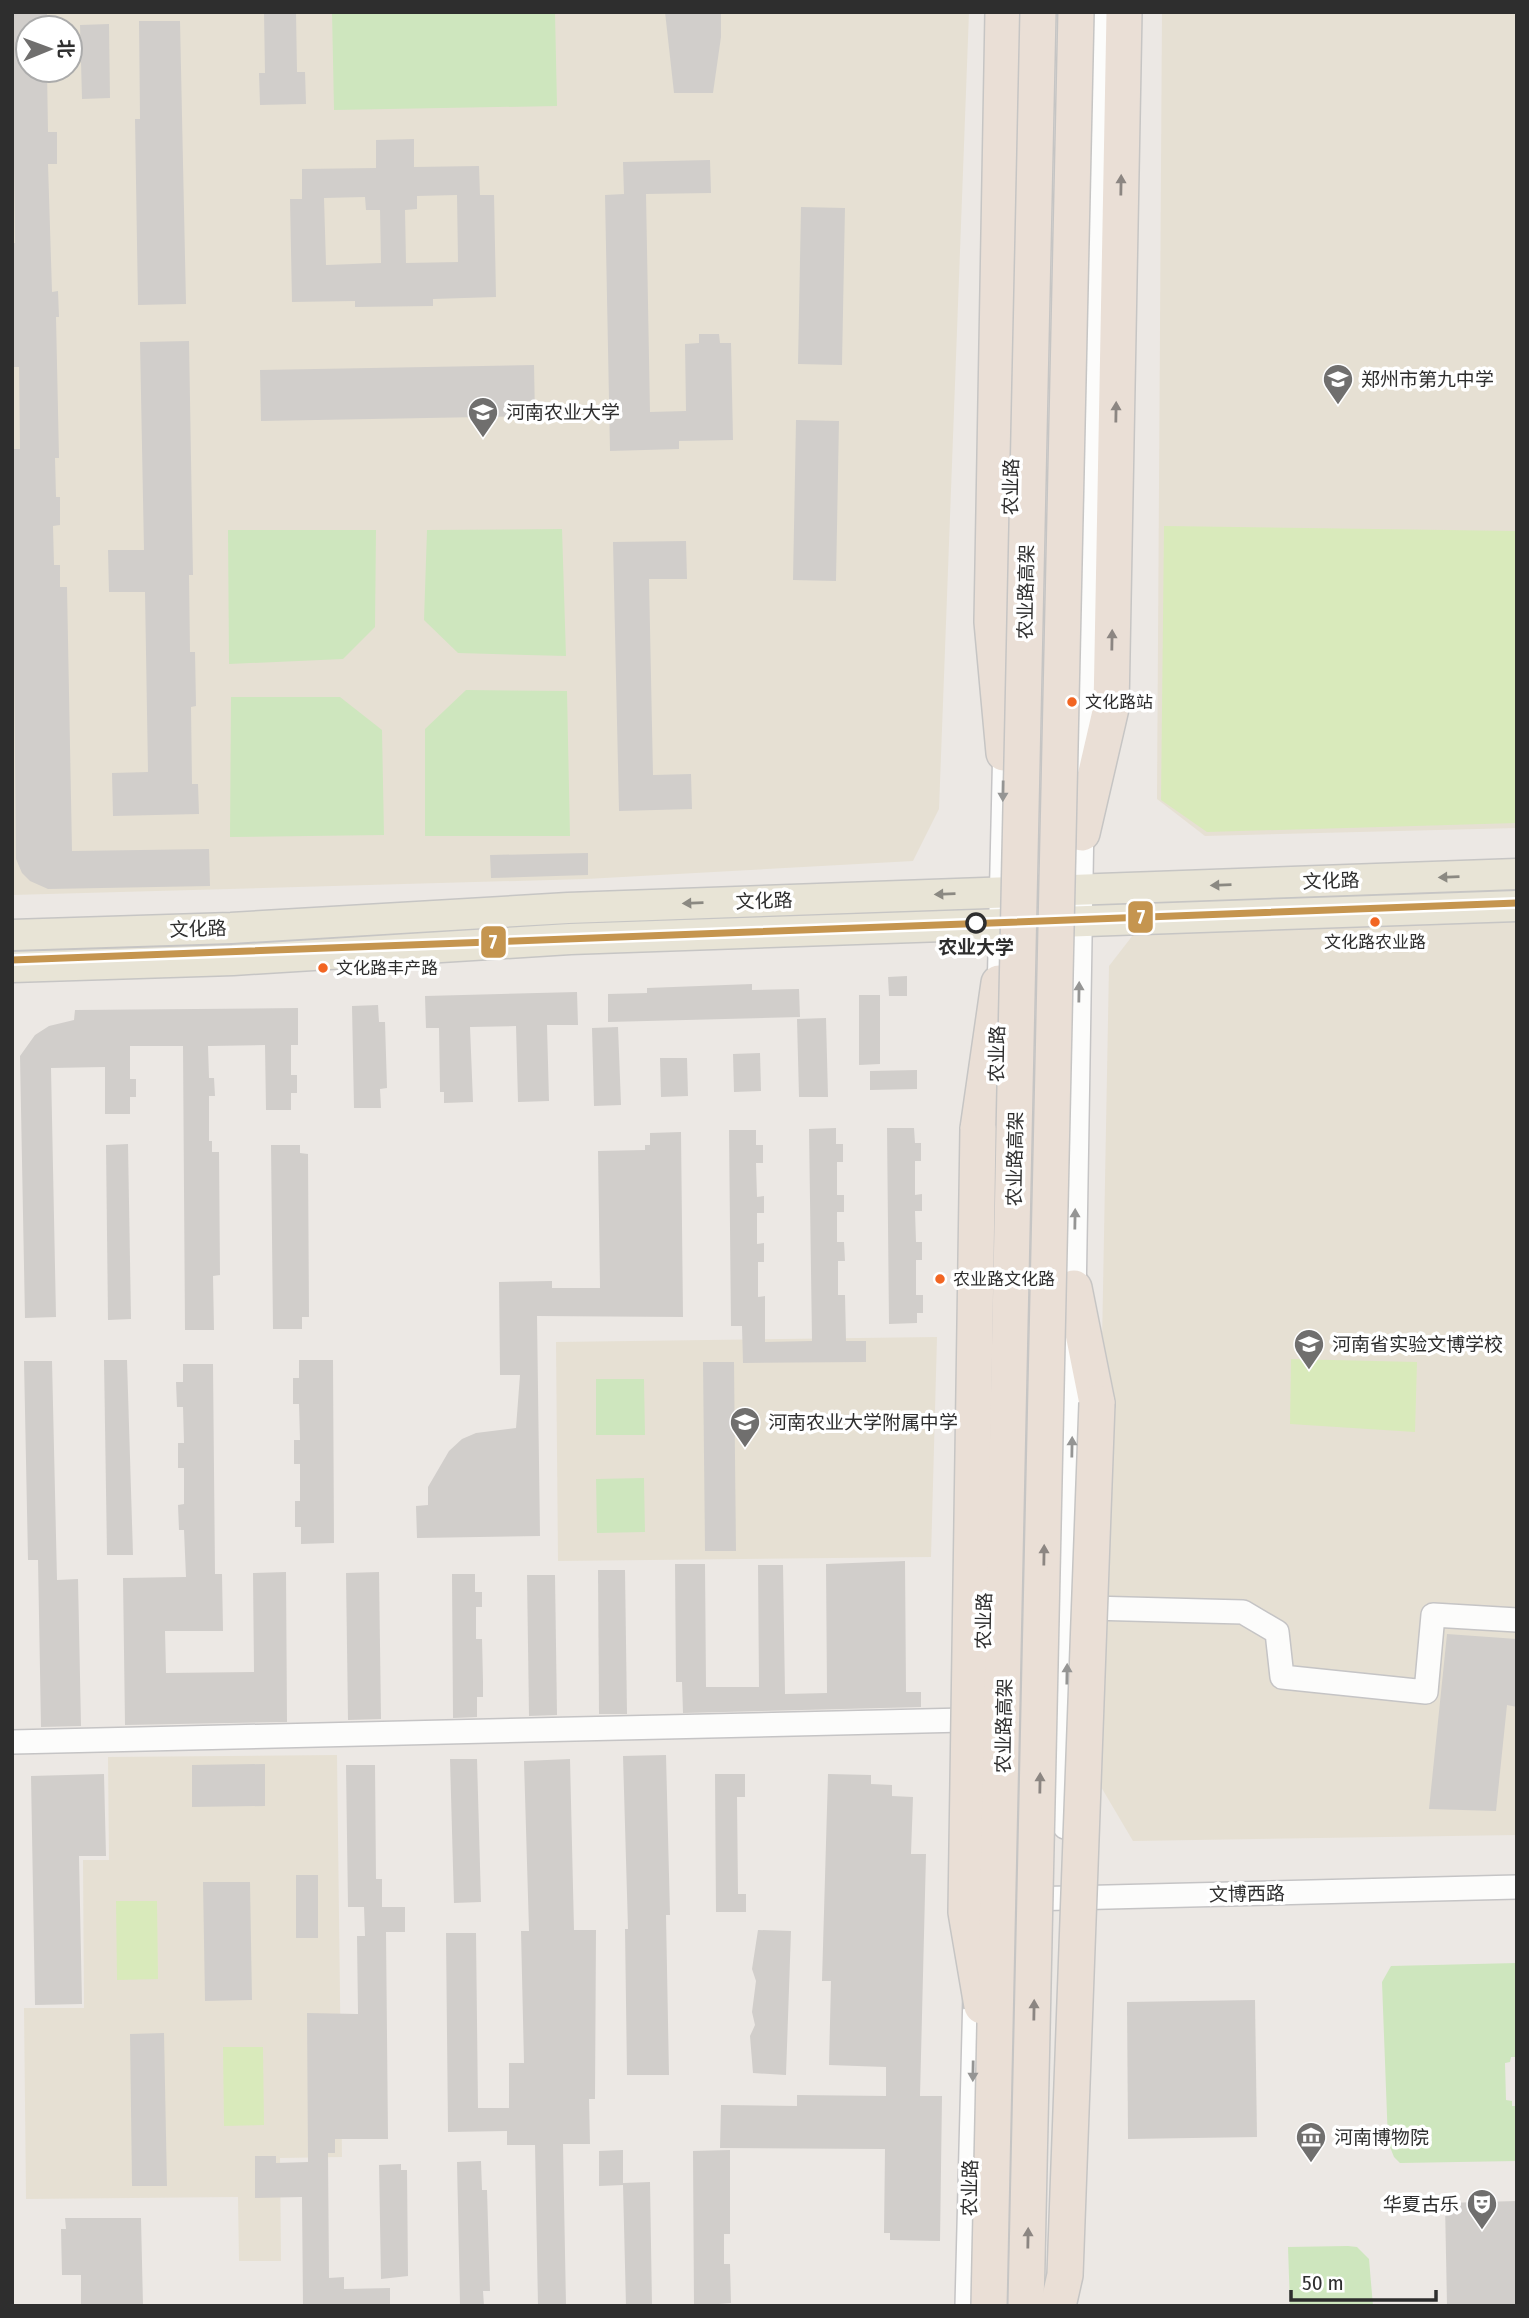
<svg xmlns="http://www.w3.org/2000/svg" width="1529" height="2318" viewBox="0 0 1529 2318" font-family="'Fira Sans Condensed','Noto Sans SC',sans-serif">
<style>
.education{fill:#e6e0d3;fill-rule:evenodd}
.green{fill:#cee6be}
.pitch{fill:#d9eabb}
.building{fill:#d1cecb;fill-rule:evenodd}
.lines{fill:none;stroke-linecap:round;stroke-linejoin:round}
.minor-casing{stroke:#c5c4c5;stroke-width:26}
.major-casing{stroke:#c6c5c4;stroke-width:33}
.highway-casing{stroke:#c6c5c4;stroke-width:38}
.minor{stroke:#fcfcfb;stroke-width:23}
.major{stroke:#e8e4d6;stroke-width:30}
.highway{stroke:#eadfd6;stroke-width:35}
.highway-bridge-casing{stroke:#c6c5c4;stroke-width:38;stroke-linecap:butt}
.highway-bridge{stroke:#eadfd6;stroke-width:35}
.metro-1-casing{stroke:#fff;stroke-width:12}
.metro-1{stroke:#c5954f;stroke-width:7}
.oneway{fill:#8c8682}
.oneway2{fill:#959594}
.oneway3{fill:#8b8982}
.bus-dot{fill:#f26522;stroke:#fff;stroke-width:2.5}
.stop-dot{fill:#fff;stroke:#2e2e2e;stroke-width:3.5}
.labels{text-anchor:middle;dominant-baseline:central;stroke-width:7;stroke-linejoin:round;paint-order:stroke}
.bus-label{font-size:17px;fill:#2e2e2e;stroke:#fff;text-anchor:start}
.poi-label{font-size:19px;fill:#2e2e2e;stroke:#fff;text-anchor:start}
.street-label{font-size:19px;fill:#2e2e2e;stroke:#fff}
.stop-label{font-size:19px;font-weight:bold;fill:#2e2e2e;stroke:#fff}
.line-badge{stroke:#fff;stroke-width:2.5}
.badge-label{font-size:19px;text-anchor:middle;font-weight:bold;fill:#fff}
</style>
<rect width="100%" height="100%" fill="#ece8e4"/>
<g class="education">
<path d="M12 12H969L939 809 913 861 586 879 12 895ZM28 28H70V70H28Z"/>
<polygon points="1162,12 1517,12 1517,828 1205,836 1157,799"/>
<polygon points="1517,922 1517,1835 1133,1841 1094,1775 1109,966 1133,935"/>
<polygon points="937,1337 931,1557 558,1561 556,1342"/>
<polygon points="337,1755 342,2157 280,2158 281,2261 239,2261 238,2197 26,2199 24,2008 84,2008 83,1860 109,1860 108,1757"/>
</g>
<g class="green">
<polygon points="332,12 555,12 557,106 334,110"/>
<polygon points="562,529 566,656 458,653 424,620 427,530"/>
<polygon points="228,530 376,530 375,627 343,659 229,664"/>
<polygon points="466,690 567,691 570,836 425,836 425,729"/>
<polygon points="231,697 340,697 382,730 384,835 230,837"/>
<polygon points="596,1379 644,1379 645,1435 596,1435"/>
<polygon points="644,1478 645,1532 597,1533 596,1479"/>
<polygon points="1517,1963 1517,2057 1511,2057 1510,2062 1505,2063 1506,2100 1512,2101 1512,2106 1517,2106 1517,2161 1400,2163 1394,2157 1388,2142 1382,1982 1391,1966"/>
<polygon points="1348,2246 1357,2247 1369,2259 1373,2306 1290,2306 1288,2247"/>
</g>
<g class="pitch">
<polygon points="1164,526 1517,531 1517,823 1207,832 1161,800"/>
<polygon points="1291,1359 1417,1362 1415,1432 1290,1424"/>
<polygon points="116,1901 157,1901 158,1979 117,1980"/>
<polygon points="223,2047 263,2047 264,2125 224,2126"/>
</g>
<g class="building">
<polygon points="12,12 47,12 47,28 28,28 28,70 47,70 48,132 57,132 57,164 48,164 52,292 58,291 59,317 56,317 59,458 55,458 56,497 60,497 60,525 53,526 54,565 60,565 60,587 67,587 72,851 209,849 210,886 48,889 30,881 22,873 16,859 12,449 20,449 19,367 12,367 12,243 15,243"/>
<polygon points="264,12 296,12 297,72 305,72 306,104 260,105 259,73 265,73"/>
<polygon points="665,12 721,12 721,37 713,93 674,93"/>
<polygon points="139,21 180,21 186,304 138,305 135,119 140,119"/>
<polygon points="109,24 110,98 82,99 80,25"/>
<path d="M414 139V167L479 166 480 195H494L496 297 433 299V306L355 307V301L292 302 290 199H302V169L376 168V140ZM457 195 458 262 406 263 405 210 417 209V196ZM365 197 366 210H380L381 263 326 265 324 198Z"/>
<polygon points="710,160 711,193 646,194 650,412 686,411 685,344 699,343 699,334 719,334 720,343 731,343 733,440 679,441 679,449 610,451 605,195 624,194 623,162"/>
<polygon points="801,207 845,208 842,365 798,364"/>
<polygon points="189,341 193,575 189,575 190,652 195,652 196,706 191,707 192,784 198,784 199,814 113,816 112,773 148,772 145,592 109,592 108,550 144,550 140,342"/>
<polygon points="534,365 535,416 261,421 260,370"/>
<polygon points="796,420 839,421 836,581 793,580"/>
<polygon points="686,541 687,579 649,579 653,775 691,774 692,809 619,811 613,542"/>
<polygon points="588,853 588,875 491,878 490,855"/>
<polygon points="907,976 907,996 889,996 888,977"/>
<polygon points="752,984 752,990 799,989 800,1017 608,1022 608,994 647,993 647,988"/>
<polygon points="577,992 578,1025 547,1025 549,1101 518,1102 516,1026 470,1027 473,1102 444,1103 444,1092 440,1092 439,1028 426,1028 425,996"/>
<polygon points="859,995 880,995 880,1064 859,1065"/>
<polygon points="378,1005 379,1022 385,1022 387,1088 380,1089 381,1108 354,1108 352,1006"/>
<polygon points="298,1008 298,1045 291,1045 291,1075 297,1075 297,1093 291,1093 291,1110 266,1110 265,1045 208,1046 209,1078 214,1078 215,1096 209,1096 209,1141 212,1141 212,1152 219,1152 220,1275 213,1276 214,1330 185,1330 183,1046 130,1046 130,1079 136,1079 136,1097 130,1097 130,1114 105,1114 105,1067 51,1068 56,1317 25,1318 20,1056 35,1035 49,1026 74,1020 75,1010"/>
<polygon points="826,1018 828,1097 799,1097 797,1019"/>
<polygon points="618,1027 621,1105 594,1106 592,1028"/>
<polygon points="760,1053 761,1091 734,1092 733,1054"/>
<polygon points="660,1058 687,1058 688,1096 661,1097"/>
<polygon points="917,1070 917,1089 870,1090 870,1071"/>
<polygon points="836,1128 836,1144 843,1144 843,1162 837,1162 837,1195 844,1195 844,1212 837,1212 837,1242 844,1242 845,1261 838,1261 838,1295 845,1295 846,1341 866,1341 866,1362 743,1363 742,1326 731,1326 729,1130 756,1130 756,1145 763,1145 763,1163 756,1163 757,1197 764,1196 764,1213 757,1213 757,1244 764,1243 764,1262 758,1262 758,1297 765,1296 765,1342 812,1341 809,1129"/>
<polygon points="887,1128 914,1128 915,1143 921,1143 921,1161 915,1161 915,1195 922,1194 922,1211 915,1211 916,1242 922,1242 922,1260 916,1260 916,1295 923,1295 923,1313 917,1313 917,1323 889,1324"/>
<polygon points="681,1132 683,1317 537,1316 540,1536 417,1538 416,1506 428,1505 428,1487 449,1451 462,1439 476,1433 516,1428 520,1375 500,1375 499,1282 552,1281 552,1288 600,1288 598,1151 645,1150 645,1145 650,1145 650,1133"/>
<polygon points="128,1144 131,1319 108,1320 106,1145"/>
<polygon points="271,1145 300,1145 300,1153 308,1154 309,1317 302,1317 302,1329 273,1329"/>
<polygon points="104,1360 127,1360 133,1555 107,1555"/>
<polygon points="299,1360 333,1360 334,1543 301,1544 301,1527 295,1527 295,1501 300,1501 300,1464 294,1464 294,1440 300,1440 299,1404 293,1404 293,1378 299,1378"/>
<polygon points="24,1361 52,1361 57,1580 78,1579 81,1726 41,1727 38,1560 28,1560"/>
<polygon points="703,1362 734,1362 736,1551 705,1551"/>
<polygon points="183,1364 213,1364 215,1574 222,1574 223,1631 165,1631 166,1673 254,1672 253,1573 286,1572 287,1722 125,1725 123,1578 186,1577 184,1530 179,1530 178,1505 184,1504 184,1468 178,1468 178,1443 184,1443 183,1407 177,1407 176,1382 183,1382"/>
<polygon points="905,1561 906,1692 921,1692 921,1707 683,1713 682,1682 676,1682 675,1564 705,1564 706,1687 759,1687 758,1565 783,1565 785,1694 827,1693 826,1564"/>
<polygon points="598,1570 625,1570 627,1714 599,1714"/>
<polygon points="379,1572 381,1719 348,1720 346,1573"/>
<polygon points="452,1574 475,1574 475,1592 482,1592 482,1607 476,1607 476,1639 482,1639 483,1682 483,1697 477,1697 477,1717 453,1718"/>
<polygon points="527,1575 555,1575 557,1715 529,1716"/>
<polygon points="1447,1634 1517,1639 1517,1707 1507,1705 1496,1811 1429,1809"/>
<polygon points="666,1755 670,1915 666,1915 669,2075 627,2075 625,1929 628,1929 623,1756"/>
<polygon points="450,1759 477,1759 481,1902 454,1903"/>
<polygon points="570,1759 574,1930 596,1930 595,2099 589,2099 590,2144 563,2144 566,2306 538,2306 535,2145 507,2145 507,2131 448,2132 446,1933 476,1933 478,2108 509,2108 509,2063 524,2063 521,1931 529,1931 524,1761"/>
<polygon points="265,1764 265,1806 192,1807 192,1765"/>
<polygon points="346,1765 375,1765 376,1879 382,1879 382,1907 405,1907 405,1932 386,1932 388,2139 335,2139 335,2153 328,2153 329,2278 344,2277 344,2289 390,2288 390,2306 303,2306 302,2197 255,2198 255,2156 276,2156 276,2163 308,2162 307,2013 358,2014 357,1936 365,1936 364,1907 348,1907"/>
<polygon points="104,1774 106,1856 79,1856 82,2004 35,2005 31,1776"/>
<polygon points="715,1774 745,1774 745,1797 737,1797 738,1894 746,1894 746,1912 716,1912"/>
<polygon points="828,1774 871,1775 871,1784 892,1785 892,1796 913,1797 911,1854 926,1854 920,2096 942,2096 940,2241 890,2240 890,2233 884,2233 885,2149 720,2148 721,2105 797,2106 797,2095 886,2096 886,2067 829,2065 831,1981 822,1981"/>
<rect x="296" y="1875" width="22" height="63"/>
<polygon points="203,1882 250,1882 252,2000 205,2001"/>
<polygon points="758,1930 791,1931 786,2075 753,2073 750,2036 755,2025 752,2012 756,1981 752,1969"/>
<polygon points="1255,2000 1257,2137 1128,2139 1127,2002"/>
<polygon points="164,2033 167,2186 132,2186 130,2034"/>
<polygon points="623,2150 623,2183 650,2182 652,2306 626,2306 623,2185 599,2186 599,2151"/>
<polygon points="730,2150 730,2234 724,2234 724,2264 730,2264 731,2303 694,2306 693,2151"/>
<polygon points="481,2161 482,2190 487,2190 490,2291 483,2291 484,2306 460,2306 457,2162"/>
<polygon points="401,2164 401,2170 407,2170 408,2276 381,2279 379,2165"/>
<polygon points="1517,2201 1517,2306 1447,2306 1445,2203"/>
<polygon points="65,2218 141,2218 143,2306 81,2306 81,2275 62,2275 61,2229 66,2229"/>
</g>
<g class="lines">
<g class="minor-casing">
<g id="minor">
<polyline points="1082,780 1089,387 1100,12"/>
<polyline points="999,996 1005,740"/>
<polyline points="1074,1302 1082,818"/>
<polyline points="1090,1608 1243,1612 1277,1632 1282,1677 1426,1692 1433,1615 1517,1620"/>
<polyline points="12,1742 1053,1718"/>
<polyline points="1065,1827 1073,1340"/>
<polyline points="985,1900 1517,1887"/>
<polyline points="967,2306 975,1992"/>
</g>
</g>
<g class="major-casing">
<g id="major">
<polyline points="12,935 231,928 568,908 1517,874"/>
<polyline points="12,967 233,960 570,939 1517,906"/>
</g>
</g>
<g class="highway-casing">
<g id="highway">
<polyline points="1003,12 992,622 1004,753"/>
<polyline points="1082,833 1111,708 1124,12"/>
<polyline points="978,1129 999,983"/>
<polyline points="1074,1288 1097,1403"/>
</g>
</g>
<use href="#minor" class="minor"/>
<use href="#major" class="major"/>
<use href="#highway" class="highway"/>
<g class="highway-bridge-casing">
<g id="highway-bridge">
<polyline points="978,1129 966,1912 982,2006"/>
<polyline points="989,2306 1038,12"/>
<polyline points="1026,2306 1076,12"/>
<polyline points="1058,2306 1065,2275 1097,1403"/>
</g>
</g>
<use href="#highway-bridge" class="highway-bridge"/>
<g class="metro-1-casing">
<polyline id="metro-1" points="12,960 1517,903"/>
</g>
<use href="#metro-1" class="metro-1"/>
</g>
<defs><path id="oneway-solid" d="M-6-.8H1V-3.2L6.5 0L1 3.2V.8H-6Z" transform="scale(1.75)"/></defs>
<g class="oneway">
<use href="#oneway-solid" transform="translate(1121 185) rotate(-89)"/>
<use href="#oneway-solid" transform="translate(1116 412) rotate(-89)"/>
<use href="#oneway-solid" transform="translate(1112 640) rotate(-89)"/>
<use href="#oneway-solid" transform="translate(1044 1555) rotate(-89)"/>
<use href="#oneway-solid" transform="translate(1040 1783) rotate(-89)"/>
<use href="#oneway-solid" transform="translate(1034 2010) rotate(-89)"/>
<use href="#oneway-solid" transform="translate(1028 2238) rotate(-89)"/>
</g>
<g class="oneway2">
<use href="#oneway-solid" transform="translate(1003 791) rotate(91)"/>
<use href="#oneway-solid" transform="translate(1079 992) rotate(-89)"/>
<use href="#oneway-solid" transform="translate(1075 1219) rotate(-89)"/>
<use href="#oneway-solid" transform="translate(1072 1447) rotate(-89)"/>
<use href="#oneway-solid" transform="translate(1067 1674) rotate(-89)"/>
<use href="#oneway-solid" transform="translate(973 2071) rotate(91)"/>
</g>
<g class="oneway3">
<use href="#oneway-solid" transform="translate(1449 877) rotate(178)"/>
<use href="#oneway-solid" transform="translate(1221 885) rotate(178)"/>
<use href="#oneway-solid" transform="translate(945 894) rotate(178)"/>
<use href="#oneway-solid" transform="translate(693 903) rotate(178)"/>
</g>
<defs>
<g id="school-pin" transform="scale(1.575)"><path d="M0 17L-7.5 6A9.5 9.5 0 1 1 7.5 6Z" fill="#706f6e" stroke="#fff"/><path d="M0-5L7-2L0 1L-7-2ZM-4 1L0 2.5L4 1V4Q0 6-4 4Z" fill="#fff"/></g>
<g id="university-pin" transform="scale(1.575)"><path d="M0 17L-7.5 6A9.5 9.5 0 1 1 7.5 6Z" fill="#706f6e" stroke="#fff"/><path d="M0-5L7-2L0 1L-7-2ZM-4 1L0 2.5L4 1V4Q0 6-4 4Z" fill="#fff"/></g>
<g id="museum-pin" transform="scale(1.575)"><path d="M0 17L-7.5 6A9.5 9.5 0 1 1 7.5 6Z" fill="#706f6e" stroke="#fff"/><path d="M0-6L6-3V-2H-6V-3ZM-5-1h2V3h-2ZM-1-1h2V3h-2ZM3-1h2V3H3ZM-6 4H6V6H-6Z" fill="#fff"/></g>
<g id="theatre-pin" transform="scale(1.575)"><path d="M0 17L-7.5 6A9.5 9.5 0 1 1 7.5 6Z" fill="#706f6e" stroke="#fff"/><path d="M-5-5.5Q0-4 5-5.5V0Q5 5 0 6Q-5 5-5 0ZM-3.3-2.5H-1v1.5H-3.3ZM1-2.5H3.3v1.5H1ZM-2.8 1Q0 5.5 2.8 1Z" fill="#fff"/></g>
</defs>
<g fill-rule="evenodd">
<use href="#school-pin" x="1338" y="379"/>
<use href="#university-pin" x="483" y="412"/>
<use href="#school-pin" x="1309" y="1344"/>
<use href="#school-pin" x="745" y="1422"/>
<use href="#museum-pin" x="1311" y="2137"/>
<use href="#theatre-pin" x="1482" y="2204"/>
</g>
<g class="bus-dot">
<circle cx="1072" cy="702" r="6"/>
<circle cx="1375" cy="922" r="6"/>
<circle cx="323" cy="968" r="6"/>
<circle cx="940" cy="1279" r="6"/>
</g>
<circle class="stop-dot" cx="976" cy="923" r="9"/>
<g class="labels">
<g class="bus-label">
<text x="1085" y="702">文化路站</text>
<text x="1375" y="942" text-anchor="middle">文化路农业路</text>
<text x="336" y="968">文化路丰产路</text>
<text x="953" y="1279">农业路文化路</text>
</g>
<g class="poi-label">
<text x="1361" y="379">郑州市第九中学</text>
<text x="506" y="412">河南农业大学</text>
<text x="1332" y="1344">河南省实验文博学校</text>
<text x="768" y="1422">河南农业大学附属中学</text>
<text x="1334" y="2137">河南博物院</text>
<text x="1459" y="2204" text-anchor="end">华夏古乐</text>
</g>
<g class="street-label">
<text transform="translate(1011 487) rotate(-89)">农业路</text>
<text transform="translate(1026 592) rotate(-89)">农业路高架</text>
<text transform="translate(1331 881) rotate(-2)">文化路</text>
<text transform="translate(764 901) rotate(-2)">文化路</text>
<text transform="translate(198 929) rotate(-2)">文化路</text>
<text transform="translate(997 1054) rotate(-89)">农业路</text>
<text transform="translate(1015 1159) rotate(-89)">农业路高架</text>
<text transform="translate(984 1621) rotate(-89)">农业路</text>
<text transform="translate(1004 1726) rotate(-89)">农业路高架</text>
<text transform="translate(1247 1894) rotate(-1)">文博西路</text>
<text transform="translate(970 2188) rotate(-89)">农业路</text>
</g>
<g class="stop-label">
<text x="976" y="947">农业大学</text>
</g>
</g>
<g class="line-badge">
<rect x="1127" y="900" width="27" height="34" rx="7" fill="#c5954f"/>
<rect x="480" y="925" width="27" height="34" rx="7" fill="#c5954f"/>
</g>
<g class="badge-label">
<text x="1141" y="924">7</text>
<text x="493" y="949">7</text>
</g>
<rect width="1529" height="2318" fill="none" stroke="#2e2e2e" stroke-width="28"/>
<g transform="translate(49 49) rotate(89)"><circle r="33" fill="#ffffff" stroke="#ababab" stroke-width="2"/>
<path d="M0-5L12 26L0 18L-12 26Z" fill="#706f6e"/>
<text y="-10" font-size="19" font-weight="bold" text-anchor="middle" fill="#2e2e2e">北</text>
</g>
<path d="M1291 2290v10h145v-10" fill="none" stroke="#2e2e2e" stroke-width="3.5"/>
<text x="1302" y="2290" font-size="21" fill="#2e2e2e" stroke="#ffffff" stroke-width="5" paint-order="stroke">50 m</text>
</svg>
